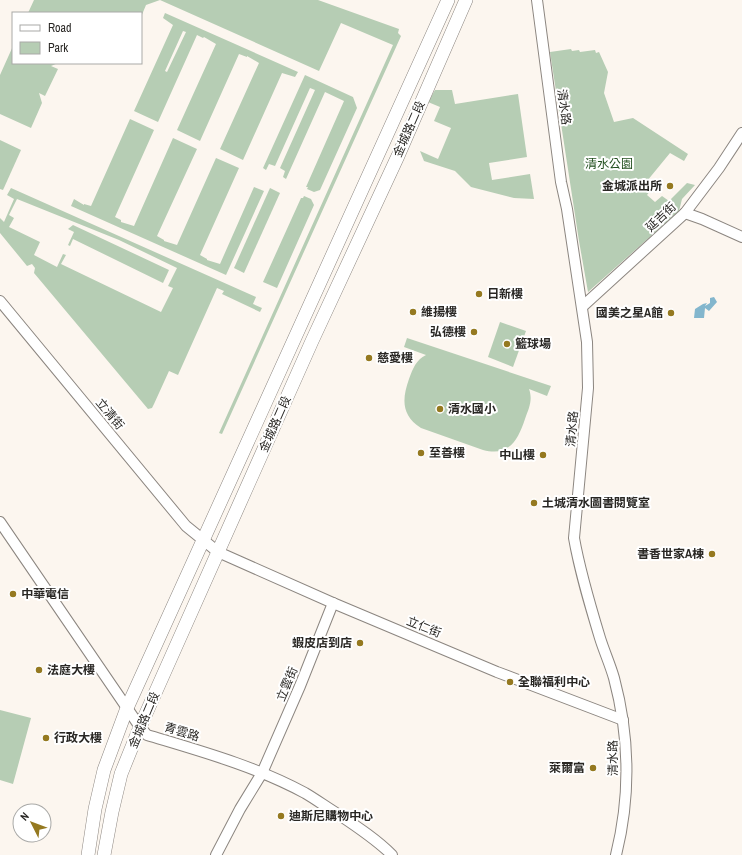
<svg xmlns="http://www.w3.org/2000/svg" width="742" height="855" viewBox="0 0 742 855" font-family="'Archivo Narrow','Noto Sans TC',sans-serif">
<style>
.green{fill:#b6cdb4;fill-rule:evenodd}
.water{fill:#83b6cd}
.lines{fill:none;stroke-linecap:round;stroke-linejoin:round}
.minor-casing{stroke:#8c8680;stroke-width:12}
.major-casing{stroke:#8c8680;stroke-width:14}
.minor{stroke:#fff;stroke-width:10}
.major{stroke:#fff;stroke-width:13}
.poi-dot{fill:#957920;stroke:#fff;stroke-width:1.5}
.labels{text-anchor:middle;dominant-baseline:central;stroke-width:4;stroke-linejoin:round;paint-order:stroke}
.street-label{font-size:12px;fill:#292724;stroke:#fff}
.park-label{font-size:12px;fill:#204e1d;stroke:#fff}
.poi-label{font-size:12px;font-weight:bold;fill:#292724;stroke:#fff;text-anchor:start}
</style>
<rect width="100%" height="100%" fill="#fcf6ef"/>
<g class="green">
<polygon points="34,0 160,0 146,5 141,17 141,13 28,13"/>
<polygon points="160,0 318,0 399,29 398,33 401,36 222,434 219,433 393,45 341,23 319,71"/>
<path d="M165 13 298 72 295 77 282 73 243 160 220 149 259 63 247 56V57L239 54 200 141 177 130 216 44 204 37 203 38 197 35 158 122 134 111 173 25 163 18ZM183 31 186 32 167 72 165 71Z"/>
<polygon points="13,46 13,63 58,63 51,66 58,69 45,96 39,93 42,103 31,128 0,114 0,75"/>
<polygon points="571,49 572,51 579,50 580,52 595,50 596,53 599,52 608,72 604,93 614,122 633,118 688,154 684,161 670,153 647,181 653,187 647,195 655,202 662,196 669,201 687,183 695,185 682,199 679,211 588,292 579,241 550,52"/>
<polygon points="305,75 353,97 357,108 320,190 314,192 307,189 308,187 306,187 344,101 325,92 286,179 283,177 285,171 280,168 315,90 310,88 275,166 269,164 266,170 263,168"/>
<polygon points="435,90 452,90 455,104 518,94 527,157 489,163 492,180 530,174 534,199 514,198 471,187 455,171 424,161 420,151 438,159 451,128 434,121 440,107 428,102"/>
<polygon points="130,119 154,130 115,217 121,220 121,222 134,226 173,138 197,149 157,236 164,240 164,241 177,245 216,158 239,168 200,255 207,259 207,260 220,264 254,187 264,191 226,275 71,206 74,199 84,205 84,204 91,206"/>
<polygon points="0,140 21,150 3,190 0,189"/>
<path d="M11 188 256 297 253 304 262 308 260 312 222 294 224 291 217 288 178 375 169 371 154 404 152 408 148 409 34 273 35 268 32 264 27 266 0 233V218L4 222 14 199 7 195ZM17 199 119 240 177 268 168 286 173 288 161 312 61 264 66 255 63 254 57 267 34 255 40 242 9 227 14 218 9 215Z"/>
<polygon points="270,188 280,193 244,273 234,268"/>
<polygon points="304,196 311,199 314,205 277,288 263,282 301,198 303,198"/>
<polygon points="73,225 169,270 163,283 73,239 70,246 68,245 74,232 68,229"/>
<polygon points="500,322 526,331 513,367 488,357"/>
<path d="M407 338 551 386 547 396 529 389C533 400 529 408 525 419 518 440 509 457 483 450L421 428C401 415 402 399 409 379 413 368 416 360 426 355L404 347Z"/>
<polygon points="0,710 31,718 13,784 0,780"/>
</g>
<polygon class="water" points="714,297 717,302 709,311 705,308 704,318 694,318 695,309 703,304 707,303 705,306 710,303 710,298"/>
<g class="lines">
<g class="minor-casing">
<g id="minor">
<path d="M537 0 561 182 567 209 587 342 588 388 574 538C580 572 590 605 600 638 604 651 610 664 614 678 630 738 631 795 616 855"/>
<polyline points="685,213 702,219 742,237"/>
<polyline points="0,301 186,526 218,552 333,603 497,672 623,720"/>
<polyline points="583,306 685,213 719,168 742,133"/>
<path d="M0 522 140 727 147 735C200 751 255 766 305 793 317 800 329 809 341 816 359 828 377 840 392 855"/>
<polyline points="216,855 240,809 262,773 300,686 333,603"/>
</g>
</g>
<g class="major-casing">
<g id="major">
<polyline points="88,855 95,809 104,770 127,708 448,0"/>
<polyline points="104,855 112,812 121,774 140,727 312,341 398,156 466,0"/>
</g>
</g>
<use href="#minor" class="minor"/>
<use href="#major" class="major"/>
</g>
<g class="poi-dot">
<circle cx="670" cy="186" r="4"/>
<circle cx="479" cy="294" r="4"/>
<circle cx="413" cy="312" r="4"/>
<circle cx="671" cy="313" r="4"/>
<circle cx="474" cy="332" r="4"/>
<circle cx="507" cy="344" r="4"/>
<circle cx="369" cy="358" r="4"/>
<circle cx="440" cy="409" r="4"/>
<circle cx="421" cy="453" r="4"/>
<circle cx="543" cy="455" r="4"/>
<circle cx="534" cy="503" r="4"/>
<circle cx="712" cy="554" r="4"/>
<circle cx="13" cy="594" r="4"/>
<circle cx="360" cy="643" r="4"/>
<circle cx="39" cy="670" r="4"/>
<circle cx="510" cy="682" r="4"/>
<circle cx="46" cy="738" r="4"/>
<circle cx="593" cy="768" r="4"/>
<circle cx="281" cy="816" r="4"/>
</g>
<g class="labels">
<g class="street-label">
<text transform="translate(564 107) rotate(82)">清水路</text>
<text transform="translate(409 129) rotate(-66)">金城路二段</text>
<text transform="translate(661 217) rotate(-43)">延吉街</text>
<text transform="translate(110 414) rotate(50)">立清街</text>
<text transform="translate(275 424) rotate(-66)">金城路二段</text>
<text transform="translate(572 429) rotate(-85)">清水路</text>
<text transform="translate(424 627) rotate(22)">立仁街</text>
<text transform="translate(287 684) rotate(-67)">立雲街</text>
<text transform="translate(144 720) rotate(-67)">金城路二段</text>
<text transform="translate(182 732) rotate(17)">青雲路</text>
<text transform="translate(613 758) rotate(-91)">清水路</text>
</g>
<g class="park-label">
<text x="609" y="164">清水公園</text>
</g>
<g class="poi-label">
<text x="662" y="186" text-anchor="end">金城派出所</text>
<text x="487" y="294">日新樓</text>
<text x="421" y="312">維揚樓</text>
<text x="663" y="313" text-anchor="end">國美之星A館</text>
<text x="466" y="332" text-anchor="end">弘德樓</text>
<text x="515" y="344">籃球場</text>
<text x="377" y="358">慈愛樓</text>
<text x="448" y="409">清水國小</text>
<text x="429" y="453">至善樓</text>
<text x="535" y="455" text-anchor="end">中山樓</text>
<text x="542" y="503">土城清水圖書閱覽室</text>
<text x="704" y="554" text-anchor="end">書香世家A棟</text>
<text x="21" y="594">中華電信</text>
<text x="352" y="643" text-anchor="end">蝦皮店到店</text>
<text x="47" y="670">法庭大樓</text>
<text x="518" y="682">全聯福利中心</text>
<text x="54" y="738">行政大樓</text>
<text x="585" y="768" text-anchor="end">萊爾富</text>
<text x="289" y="816">迪斯尼購物中心</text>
</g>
</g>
<rect x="12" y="12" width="130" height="52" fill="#ffffff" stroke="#a9a9a7"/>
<rect x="20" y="25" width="20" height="6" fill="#ffffff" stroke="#a9a9a7"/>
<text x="48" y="32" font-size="12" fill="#292724">Road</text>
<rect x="20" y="42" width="20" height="12" fill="#b6cdb4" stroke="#a9a9a7"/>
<text x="48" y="52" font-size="12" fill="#292724">Park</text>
<g transform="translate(32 823) rotate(312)"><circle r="19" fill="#ffffff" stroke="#a9a9a7"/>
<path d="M0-3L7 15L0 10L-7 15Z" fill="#957920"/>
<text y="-6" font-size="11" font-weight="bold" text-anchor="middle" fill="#292724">N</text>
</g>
</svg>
